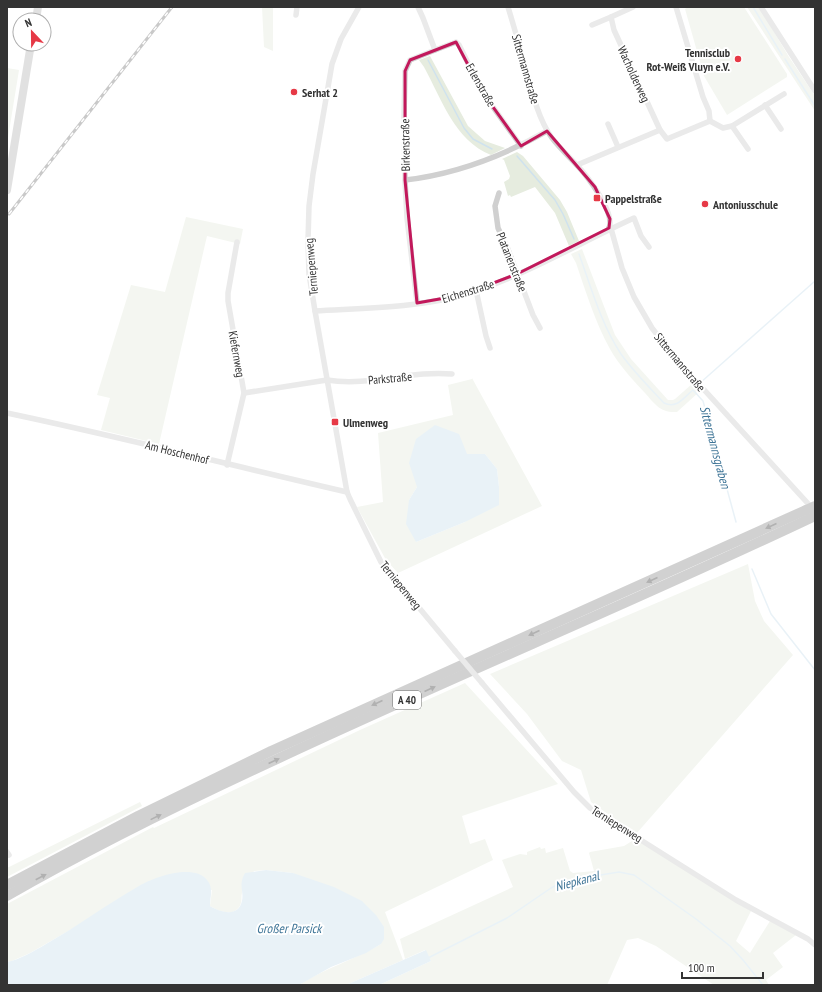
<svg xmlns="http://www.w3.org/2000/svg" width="822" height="992" viewBox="0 0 822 992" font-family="'PT Sans Narrow',sans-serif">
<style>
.green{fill:#e6ecdf;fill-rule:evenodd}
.water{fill:#cfe2ee}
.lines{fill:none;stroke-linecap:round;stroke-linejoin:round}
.stream{stroke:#cfe2ee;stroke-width:1.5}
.street{stroke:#d0d0d0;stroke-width:5.5}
.secondary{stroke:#bdbdbd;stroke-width:8}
.highway{stroke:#9a9a9a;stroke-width:10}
.rail-casing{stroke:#888;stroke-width:3}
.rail{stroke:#fff;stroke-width:1.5;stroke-dasharray:4.5;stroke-linecap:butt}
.street-bridge{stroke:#d0d0d0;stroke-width:5.5}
.highway-bridge{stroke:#9a9a9a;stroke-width:10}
.oneway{fill:#525252}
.marked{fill:none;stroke:#c2185b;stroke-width:3;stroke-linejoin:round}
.poi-dot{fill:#e63946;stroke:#fff;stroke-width:1.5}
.labels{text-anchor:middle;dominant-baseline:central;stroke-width:4;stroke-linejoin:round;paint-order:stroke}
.shield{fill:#fff;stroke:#707070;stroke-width:1}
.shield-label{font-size:11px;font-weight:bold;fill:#333}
.poi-label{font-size:12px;font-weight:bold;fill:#333;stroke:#fff;text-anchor:start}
.street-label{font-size:12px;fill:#333;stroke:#fff}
.water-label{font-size:13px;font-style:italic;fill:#3f7597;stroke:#fff}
</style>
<rect width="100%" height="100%" fill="#fff"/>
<g class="green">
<polygon points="262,7 273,7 273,51 264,47"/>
<polygon points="688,7 744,7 787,74 787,77 727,115 704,76 685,9"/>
<polygon points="747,7 759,7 789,57 815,96 815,111"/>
<path d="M430 56 468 126 485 141 505 148 491 155C455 141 441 98 424 67L419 60Z"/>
<polygon points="7,68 19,70 7,144"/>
<polygon points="517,152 523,156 560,200 567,212 579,241 569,246 555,213 535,187 511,197 510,195 508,196 504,182 509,179 510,176 504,160 502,159"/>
<polygon points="186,217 243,229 240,244 207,236 159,444 101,430 110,398 97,395 131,285 165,292"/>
<path d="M582 249 615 335 631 359 668 400H673L675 399 692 384 699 392 677 412C660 413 655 404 645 393 632 379 619 365 610 349 595 322 586 292 576 263L571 254Z"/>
<path d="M472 378 542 506 398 573 386 560 357 507 383 502 378 433 453 415 448 385 472 379ZM485 454 497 469 499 487 465 522 416 542 409 500 417 487Z"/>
<polygon points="748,564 755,601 764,621 793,655 636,834 591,802 581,770 562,761 527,714 490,674"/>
<path d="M465 683 558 784 462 816 470 844 485 839 493 860 385 912 403 960 346 985H299C325 968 354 960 381 944L293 873 266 870 254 871C250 878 243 886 242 893 241 896 242 899 241 903 236 918 220 912 210 906L212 890 77 926 30 953 12 961 7 962V904L153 827 154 828 360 730Z"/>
<polygon points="140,802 142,806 7,877 7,868"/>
<polygon points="632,841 641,842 751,911 736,941 750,953 770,921 796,935 773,953 783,967 766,980 769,985 714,985 656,946 638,938 627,940 607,985 379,985 431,961 425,950 405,959 400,939 513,887 502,860 520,854 527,855 527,852 540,847 541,849 545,848 546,853 563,848 570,871 573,873 594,871 589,853 590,852 624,846"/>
</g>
<g class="water">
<polygon points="435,425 459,434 467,454 485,454 497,469 499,487 499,505 465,522 416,542 406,524 409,500 417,487 409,463 416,439"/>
<path d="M266 870 293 873 334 887 362 901 376 915 384 927V939L381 944 366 953 331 967 299 985H7V962C21 959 34 951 46 944 78 926 107 904 139 886 154 877 194 863 207 880 214 888 210 897 210 906 220 912 238 918 242 901 244 890 238 885 245 873Z"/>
<polygon points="426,950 431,961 379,985 346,985"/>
</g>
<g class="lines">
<g class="stream">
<polyline points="753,7 782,55"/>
<polyline points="785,59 815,106"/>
<polyline points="428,60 464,128 473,139 492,149"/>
<polyline points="517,156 555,200 563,214 574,239"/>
<path d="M579 254C591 287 601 324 621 354 633 371 649 387 664 403 677 409 683 398 693 390L703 401 736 522"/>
<polyline points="700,383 815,281"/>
<polyline points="752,569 771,614 815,670"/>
<polyline points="428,958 507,918 551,888 559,884 588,877 619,872 634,875 696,919 730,946 743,960 763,985"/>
</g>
<g class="street">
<polyline points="359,7 341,39 332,64 313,174 309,206 308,241 309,274 315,311 347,492 350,499 381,562 455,651"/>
<path d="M508 7C515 30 521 52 528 75 533 96 539 120 552 138 561 150 573 160 583 172 592 183 615 214 609 228"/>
<polyline points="633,7 611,17 614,30 660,130"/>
<polyline points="676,7 703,97 709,111 710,121"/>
<polyline points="761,7 815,91"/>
<polyline points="296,15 297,7"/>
<polyline points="592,25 611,17"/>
<polyline points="435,50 456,42 459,45 483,93 521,146"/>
<polyline points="765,105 781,129"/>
<polyline points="710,121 723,128 732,126 784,94"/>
<polyline points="608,124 618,147"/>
<polyline points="732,126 748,149"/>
<polyline points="577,165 660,130 667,139 710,121"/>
<path d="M405 180C457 174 503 156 547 131"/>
<polyline points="499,193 495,206 498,228 507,247 533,315 540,328"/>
<polyline points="609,228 612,232 622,268 634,297 652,328 676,359 813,509"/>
<polyline points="476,290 486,336 490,348"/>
<polyline points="417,303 407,218 405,180 404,117 405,71 410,60 435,50 423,18 418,7"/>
<path d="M315 311C364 308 415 308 463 295 523 277 577 244 634 218L641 236 649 247"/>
<path d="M244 393 327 380C369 387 411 370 452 374"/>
<path d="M7 413C121 437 234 466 347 492"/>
<polyline points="227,465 244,393 228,301 228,293 237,242"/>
<polyline points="482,683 574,792 590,808 736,900 808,939 815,945"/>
<polyline points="7,852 9,855"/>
</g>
<g class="secondary">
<polyline points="36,20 38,7"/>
<polyline points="7,190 31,44"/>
</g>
<g class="highway">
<polyline points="7,885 138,816 271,751 806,510"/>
<path d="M7 896C94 846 184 802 275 760 454 676 636 601 815 516"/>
</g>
<g class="rail-casing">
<polyline id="rail" points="9,214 172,7"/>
</g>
<use href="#rail" class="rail"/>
<polyline class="street-bridge" points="455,651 482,683"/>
<polyline class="highway-bridge" points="806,510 815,506"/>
</g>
<defs><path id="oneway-solid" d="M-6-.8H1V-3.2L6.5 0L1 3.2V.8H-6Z"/></defs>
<g class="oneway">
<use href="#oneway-solid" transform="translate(771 526) rotate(156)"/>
<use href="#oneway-solid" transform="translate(652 580) rotate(156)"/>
<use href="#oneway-solid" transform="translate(534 633) rotate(156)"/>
<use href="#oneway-solid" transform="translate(430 689) rotate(-24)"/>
<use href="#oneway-solid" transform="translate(377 703) rotate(156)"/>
<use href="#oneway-solid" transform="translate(274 761) rotate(-25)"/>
<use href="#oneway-solid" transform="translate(156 817) rotate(-26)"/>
<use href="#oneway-solid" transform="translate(41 877) rotate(-28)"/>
</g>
<path d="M0 0H822V992H0ZM456 42 483 93 521 146 547 131 595 187 610 219 609 228 517 274 462 295 417 303 405 180V71L410 60Z" fill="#fff" fill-opacity=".55" fill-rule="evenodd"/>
<path class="marked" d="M456 42 483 93 521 146 547 131 595 187 610 219 609 228 517 274 462 295 417 303 405 180V71L410 60Z"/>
<g class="poi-dot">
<circle cx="738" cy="59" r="4"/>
<circle cx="294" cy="92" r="4"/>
<rect x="593" y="194" width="8" height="8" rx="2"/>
<circle cx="705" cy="204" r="4"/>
<rect x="331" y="418" width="8" height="8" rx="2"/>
</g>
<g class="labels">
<rect class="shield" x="393" y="691" width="28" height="18" rx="3"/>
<g class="shield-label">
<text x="407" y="700">A 40</text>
</g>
<g class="poi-label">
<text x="730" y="52" text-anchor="end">Tennisclub<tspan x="730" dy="14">Rot-Weiß Vluyn e.V.</tspan></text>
<text x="302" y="92">Serhat 2</text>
<text x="605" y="198">Pappelstraße</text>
<text x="713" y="204">Antoniusschule</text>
<text x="343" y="422">Ulmenweg</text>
</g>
<g class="street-label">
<text transform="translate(526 69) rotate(74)">Sittermannstraße</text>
<text transform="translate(634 74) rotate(65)">Wacholderweg</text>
<text transform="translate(481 85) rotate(60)">Erlenstraße</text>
<text transform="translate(405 145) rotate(-91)">Birkenstraße</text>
<text transform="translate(512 262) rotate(68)">Platanenstraße</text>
<text transform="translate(311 267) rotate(-95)">Terniepenweg</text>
<text transform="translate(468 291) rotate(-17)">Eichenstraße</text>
<text transform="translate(237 354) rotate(80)">Kiefernweg</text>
<text transform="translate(680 362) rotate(50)">Sittermannstraße</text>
<text transform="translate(390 378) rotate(-5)">Parkstraße</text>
<text transform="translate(177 452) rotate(14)">Am Hoschenhof</text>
<text transform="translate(401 585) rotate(51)">Terniepenweg</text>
<text transform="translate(617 824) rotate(32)">Terniepenweg</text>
</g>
<g class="water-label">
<text transform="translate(715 447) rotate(75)">Sittermannsgraben</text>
<text transform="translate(577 881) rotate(-15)">Niepkanal</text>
<text x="289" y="928">Großer Parsick</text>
</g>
</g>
<rect width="822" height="992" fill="none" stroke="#333333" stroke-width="16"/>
<g transform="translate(32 32) rotate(338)"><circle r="19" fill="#ffffff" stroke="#adadad"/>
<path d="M0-3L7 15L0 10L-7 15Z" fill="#e63946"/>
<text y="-6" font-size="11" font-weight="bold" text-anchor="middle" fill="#333333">N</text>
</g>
<path d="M682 972v6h81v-6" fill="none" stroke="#333333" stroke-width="2"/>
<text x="688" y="972" font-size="12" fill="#333333" stroke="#ffffff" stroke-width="3" paint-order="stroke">100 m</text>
</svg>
